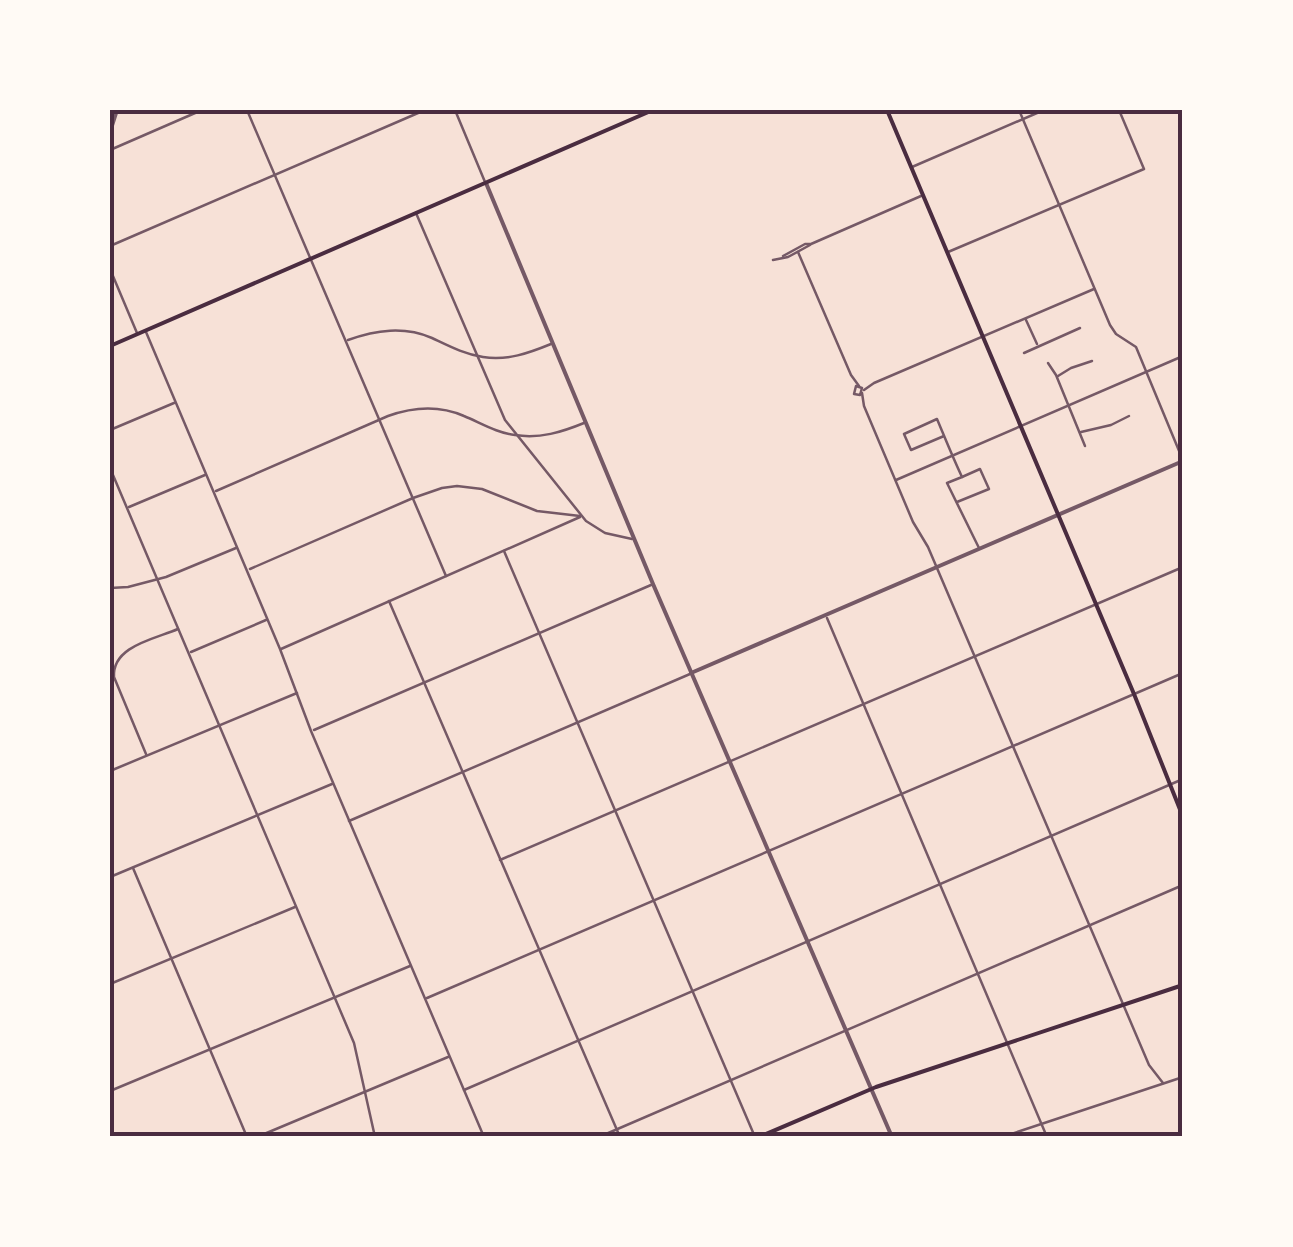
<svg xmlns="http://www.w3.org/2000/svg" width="1293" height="1247" viewBox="0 0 1293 1247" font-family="'Playfair Display',serif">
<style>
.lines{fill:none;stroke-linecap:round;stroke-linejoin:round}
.minor{stroke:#755966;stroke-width:2.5}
.tertiary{stroke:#755966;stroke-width:4}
.secondary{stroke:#4a2c40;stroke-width:4}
.neatline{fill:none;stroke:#4a2c40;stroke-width:4}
</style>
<rect width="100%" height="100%" fill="#f7e1d7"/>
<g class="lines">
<g class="minor">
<polyline points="247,110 446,576"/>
<polyline points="455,110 485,182"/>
<polyline points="1019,110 1110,325 1116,334 1136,347 1182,458"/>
<polyline points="110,150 202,110"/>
<polyline points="912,167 1044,110"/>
<polyline points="416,213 505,420 586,521 605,533 632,539"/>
<polyline points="110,246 425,110"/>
<polyline points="798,252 851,375 859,386"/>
<polyline points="948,252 1144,169 1119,110"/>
<polyline points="783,256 805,244 811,244 921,196"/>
<polyline points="773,260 788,257 810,245"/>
<polyline points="110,269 137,333"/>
<polyline points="1026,320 1037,344"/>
<polyline points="146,332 280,649 311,731 484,1137"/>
<path d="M348 340C376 330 404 326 432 338 449 346 464 354 483 357 507 361 529 353 551 344"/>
<polyline points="1024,353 1080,328"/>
<polyline points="1048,363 1056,375 1085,446"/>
<polyline points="1058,376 1071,368 1092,361"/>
<polygon points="856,386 862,388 860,395 854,394"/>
<polyline points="864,390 874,383 1094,289"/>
<polyline points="862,393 864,406 913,522 928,547 1149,1065 1163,1083"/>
<polyline points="110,430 174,403"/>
<polyline points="1081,432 1111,425 1129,416"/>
<path d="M944 436 911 450 904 434 937 419C945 438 953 458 962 477L947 483 979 548"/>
<polyline points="110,468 354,1043 375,1137"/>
<polyline points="896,480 1183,356"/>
<path d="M216 491 388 416C413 407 439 405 464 416 481 423 497 433 515 435 540 439 562 432 584 423"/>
<polyline points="957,502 989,489 980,469 962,477"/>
<polyline points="129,507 205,475"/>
<polyline points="504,551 755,1137"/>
<polyline points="250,569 413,498 442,488 457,486 482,489 537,511 580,516"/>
<polyline points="110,588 128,587 166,577 236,548"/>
<polyline points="389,601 620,1137"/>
<polyline points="827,618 1047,1137"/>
<polyline points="281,649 580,517"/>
<polyline points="191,652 266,620"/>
<polyline points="314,730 651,585"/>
<path d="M146 754 114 677C112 646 155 639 178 629"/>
<polyline points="110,771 297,693"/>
<polyline points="349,821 690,674"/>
<polyline points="500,860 1183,567"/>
<polyline points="133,868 247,1137"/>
<polyline points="110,877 332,784"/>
<polyline points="110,984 295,907"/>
<polyline points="427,998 1183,673"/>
<polyline points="464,1090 1183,779"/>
<polyline points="110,1091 410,966"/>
<polyline points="257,1137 448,1057"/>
<polyline points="599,1137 1183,885"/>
<polyline points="1002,1137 1183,1077"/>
</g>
<g class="tertiary">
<polyline points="110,132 117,110"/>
<polyline points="486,183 653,584 892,1137"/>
<polyline points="691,673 1183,461"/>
</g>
<g class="secondary">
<polyline points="887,110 1134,694 1183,817"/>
<polyline points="110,346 653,110"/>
<polyline points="759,1137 876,1087 1183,985"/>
</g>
</g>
<rect width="1293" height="1247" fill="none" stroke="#fffaf5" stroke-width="225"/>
<rect x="112" y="112" width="1068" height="1022" class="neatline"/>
</svg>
